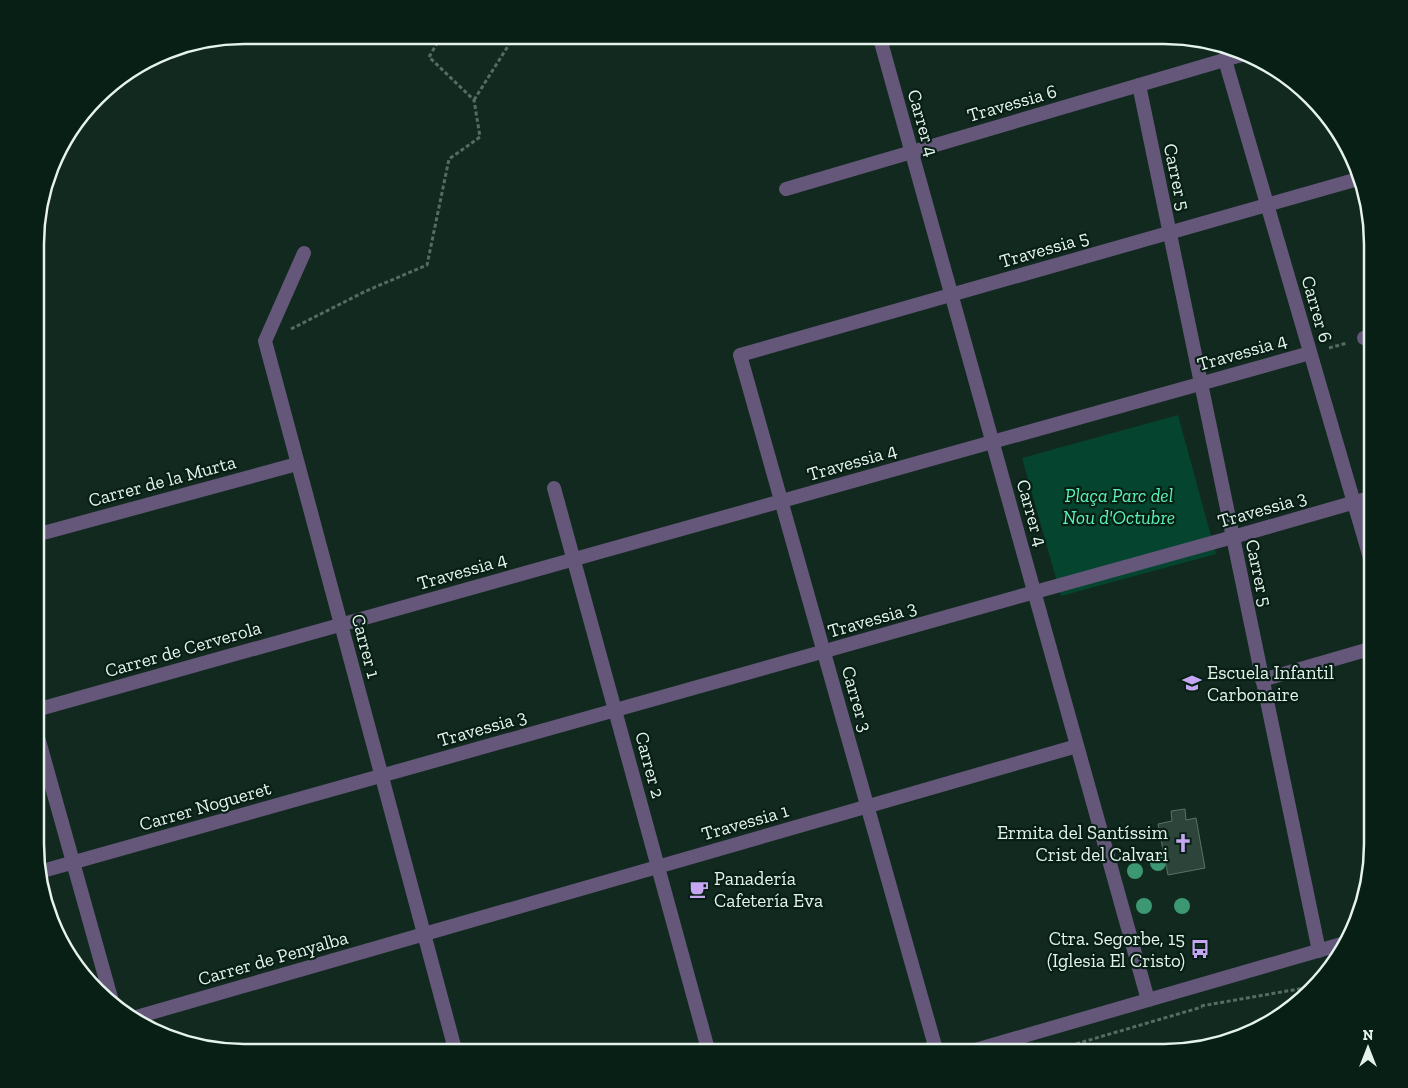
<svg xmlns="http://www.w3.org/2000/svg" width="1408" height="1088" viewBox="0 0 1408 1088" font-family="'Zilla Slab',serif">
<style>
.green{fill:#05442f}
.building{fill:#2c4439;stroke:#587265}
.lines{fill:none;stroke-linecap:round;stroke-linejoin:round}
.path{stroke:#566b61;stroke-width:3;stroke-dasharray:4 2.5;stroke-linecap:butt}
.pedestrian{stroke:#645779;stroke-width:14}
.minor{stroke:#645779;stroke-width:14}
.tertiary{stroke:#645779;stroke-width:14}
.tree{fill:#3b9873}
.labels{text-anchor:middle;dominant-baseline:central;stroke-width:4.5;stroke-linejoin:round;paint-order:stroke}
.street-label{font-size:19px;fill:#e5f3ec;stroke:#071f15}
.park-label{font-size:19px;font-style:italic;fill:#5df3b8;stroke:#071f15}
.poi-label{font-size:19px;fill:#e5f3ec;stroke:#071f15;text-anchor:start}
.rim{fill:none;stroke:#e5f3ec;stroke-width:2.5}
</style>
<rect width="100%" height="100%" fill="#11291e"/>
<polygon class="green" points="1178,415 1216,554 1061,596 1022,458"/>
<polygon class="building" points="1185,809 1186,820 1196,818 1205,868 1168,875 1158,824 1172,821 1171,811"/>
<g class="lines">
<g class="path">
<polyline points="474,100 515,35"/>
<polyline points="291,329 366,291 427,265 449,159 480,137 474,100 429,57 442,35"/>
<polyline points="1329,348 1347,343"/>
<polyline points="1201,1006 1316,986"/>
<polyline points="1045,1053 1202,1007"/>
</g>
<polyline class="pedestrian" points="1035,592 1233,537"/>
<g class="minor">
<polyline points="879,35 1148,1000"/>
<polyline points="1228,47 1225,60 1373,568"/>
<polyline points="1139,85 1319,951"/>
<polyline points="786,189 1248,53"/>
<polyline points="304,253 265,341 456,1053"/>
<polyline points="1364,338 1373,335"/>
<polyline points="554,488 709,1053"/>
<polyline points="36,535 297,464"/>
<polyline points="1233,537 1373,497"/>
<polyline points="1262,680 1373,648"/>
<polyline points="36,710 1310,353"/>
<polyline points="36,730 113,1005"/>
<polyline points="39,872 1035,592"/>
<polyline points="133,1018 1077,746"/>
<polyline points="1239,1038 1246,1036"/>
<polyline points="937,1053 740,355 1358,179"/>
</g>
<polyline class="tertiary" points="965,1053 1345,943"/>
</g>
<g class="tree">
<circle cx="1158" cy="863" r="8"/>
<circle cx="1135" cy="871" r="8"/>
<circle cx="1144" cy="906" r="8"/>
<circle cx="1182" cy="906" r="8"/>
</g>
<defs>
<g id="school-bare" transform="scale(1.5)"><path d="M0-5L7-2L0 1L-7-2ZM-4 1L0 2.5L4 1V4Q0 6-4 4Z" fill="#c5a7f1" stroke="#071f15" stroke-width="2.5" paint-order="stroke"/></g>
<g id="church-bare" transform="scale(1.5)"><path d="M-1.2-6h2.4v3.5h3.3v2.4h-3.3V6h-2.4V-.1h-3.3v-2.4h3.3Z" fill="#c5a7f1" stroke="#071f15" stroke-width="2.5" paint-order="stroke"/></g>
<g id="cafe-bare" transform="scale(1.5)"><path d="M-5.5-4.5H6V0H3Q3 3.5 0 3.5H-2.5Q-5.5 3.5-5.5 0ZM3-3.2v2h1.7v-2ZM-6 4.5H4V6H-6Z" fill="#c5a7f1" stroke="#071f15" stroke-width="2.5" paint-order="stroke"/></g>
<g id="bus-bare" transform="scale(1.5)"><path d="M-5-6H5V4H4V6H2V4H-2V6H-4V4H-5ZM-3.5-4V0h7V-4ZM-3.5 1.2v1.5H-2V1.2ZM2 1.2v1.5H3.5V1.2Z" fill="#c5a7f1" stroke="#071f15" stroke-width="2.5" paint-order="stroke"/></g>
</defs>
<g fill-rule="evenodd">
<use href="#school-bare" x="1192" y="683"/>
<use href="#church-bare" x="1183" y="843"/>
<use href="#cafe-bare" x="699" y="889"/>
<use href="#bus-bare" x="1200" y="949"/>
</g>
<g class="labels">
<g class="street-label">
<text transform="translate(1012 103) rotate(-16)">Travessia 6</text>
<text transform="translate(923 123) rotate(74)">Carrer 4</text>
<text transform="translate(1177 177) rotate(78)">Carrer 5</text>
<text transform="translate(1044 249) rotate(-16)">Travessia 5</text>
<text transform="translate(1317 309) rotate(74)">Carrer 6</text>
<text transform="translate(1242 352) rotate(-16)">Travessia 4</text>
<text transform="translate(852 462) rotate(-16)">Travessia 4</text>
<text transform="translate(162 481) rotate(-15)">Carrer de la Murta</text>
<text transform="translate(1262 509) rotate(-16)">Travessia 3</text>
<text transform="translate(1032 513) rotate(74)">Carrer 4</text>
<text transform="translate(462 571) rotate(-16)">Travessia 4</text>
<text transform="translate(1259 573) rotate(78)">Carrer 5</text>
<text transform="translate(872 619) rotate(-16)">Travessia 3</text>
<text transform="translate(366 646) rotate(75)">Carrer 1</text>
<text transform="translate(183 649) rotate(-16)">Carrer de Cerverola</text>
<text transform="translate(857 699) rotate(74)">Carrer 3</text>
<text transform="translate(482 728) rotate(-16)">Travessia 3</text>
<text transform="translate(650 765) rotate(75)">Carrer 2</text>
<text transform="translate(205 806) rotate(-16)">Carrer Nogueret</text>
<text transform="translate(745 822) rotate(-16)">Travessia 1</text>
<text transform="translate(273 958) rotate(-16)">Carrer de Penyalba</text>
</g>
<g class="park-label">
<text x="1119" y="495">Plaça Parc del<tspan x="1119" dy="22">Nou d'Octubre</tspan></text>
</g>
<g class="poi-label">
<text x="1207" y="672">Escuela Infantil<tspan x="1207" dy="22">Carbonaire</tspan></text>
<text x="1168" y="832" text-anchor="end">Ermita del Santíssim<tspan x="1168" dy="22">Crist del Calvari</tspan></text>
<text x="714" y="878">Panadería<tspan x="714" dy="22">Cafetería Eva</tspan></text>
<text x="1185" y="938" text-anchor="end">Ctra. Segorbe, 15<tspan x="1185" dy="22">(Iglesia El Cristo)</tspan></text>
</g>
</g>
<path d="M0 0H1408V1088H0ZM244 44H1164A200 200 0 0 1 1364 244V844A200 200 0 0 1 1164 1044H244A200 200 0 0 1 44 844V244A200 200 0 0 1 244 44Z" fill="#071f15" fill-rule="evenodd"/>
<path class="rim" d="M244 44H1164A200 200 0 0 1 1364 244V844A200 200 0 0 1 1164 1044H244A200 200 0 0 1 44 844V244A200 200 0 0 1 244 44Z"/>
<g transform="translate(1368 1048)" stroke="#071f15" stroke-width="4" paint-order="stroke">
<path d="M0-4L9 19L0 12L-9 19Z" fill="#e5f3ec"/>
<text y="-8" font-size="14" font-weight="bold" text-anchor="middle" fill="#e5f3ec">N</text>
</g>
</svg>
